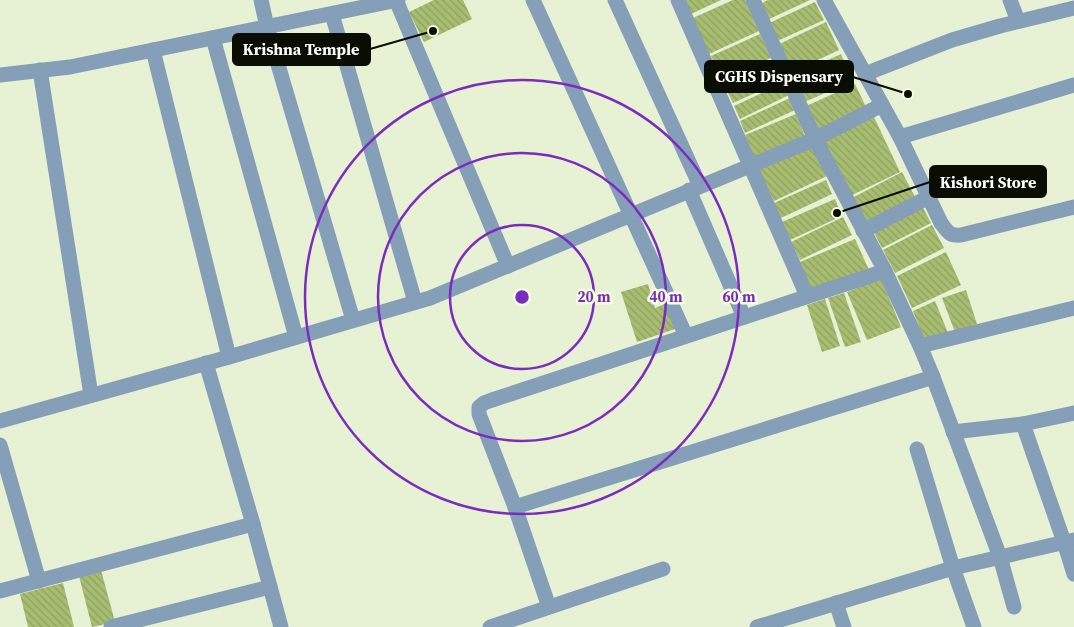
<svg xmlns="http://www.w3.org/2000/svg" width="1074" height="627" viewBox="0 0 1074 627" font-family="'Source Serif 4',serif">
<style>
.building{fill:url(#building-back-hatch)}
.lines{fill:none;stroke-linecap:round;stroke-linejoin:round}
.minor{stroke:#849fb7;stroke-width:15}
.ring{fill:none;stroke:#7b2cbf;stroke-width:2.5}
.centre{fill:#7b2cbf;stroke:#f4ffe0;stroke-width:2.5}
.ring-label{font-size:15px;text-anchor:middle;font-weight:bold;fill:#7b2cbf;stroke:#f4ffe0;stroke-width:5;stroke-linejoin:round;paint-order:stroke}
.leader{fill:none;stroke:#0a0d04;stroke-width:2}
.callout-dot{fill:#0a0d04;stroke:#f4ffe0;stroke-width:2}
.callout{fill:#0a0d04;stroke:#0a0d04;stroke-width:2}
.callout-label{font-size:16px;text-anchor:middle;font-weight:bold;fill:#fff}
</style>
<defs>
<pattern id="building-back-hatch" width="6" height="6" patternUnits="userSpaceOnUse" patternTransform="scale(1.25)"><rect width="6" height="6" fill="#a7bd71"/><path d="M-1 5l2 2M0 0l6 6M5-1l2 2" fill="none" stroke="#8ea160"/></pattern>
</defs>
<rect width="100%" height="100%" fill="#e7f1d3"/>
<g class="building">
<polygon points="434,0 463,0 472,19 424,42 409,12"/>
<polygon points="685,0 721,0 691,14"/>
<polygon points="733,0 745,0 759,31 709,54 693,18"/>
<polygon points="768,0 810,0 765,21 758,5"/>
<polygon points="815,2 824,20 775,42 767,24"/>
<polygon points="826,22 839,50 788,74 775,46"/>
<polygon points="760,34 771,58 722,80 711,56"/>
<polygon points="841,54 853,81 802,103 790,77"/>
<polygon points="773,61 782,81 733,103 723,83"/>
<polygon points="783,83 789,95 740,119 734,106"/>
<polygon points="855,84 866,107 815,131 804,107"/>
<polygon points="790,98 795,110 745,133 740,121"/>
<polygon points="796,114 805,136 754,157 745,135"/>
<polygon points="873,115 900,172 850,196 823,139"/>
<polygon points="810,142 827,176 774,201 758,168"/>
<polygon points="902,172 916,199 866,225 852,198"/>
<polygon points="826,180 832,194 781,218 774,203"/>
<polygon points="835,199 842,216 790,240 782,222"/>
<polygon points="921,204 931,223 882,248 872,229"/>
<polygon points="843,217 852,235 800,260 791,242"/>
<polygon points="932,225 944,248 895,273 883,250"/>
<polygon points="855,239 869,270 813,293 800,262"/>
<polygon points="946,252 961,285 912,308 897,276"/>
<polygon points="881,278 901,327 867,340 847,292"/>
<polygon points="648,284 655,308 665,304 675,329 637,342 621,292"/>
<polygon points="966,290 977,324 955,332 942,298"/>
<polygon points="844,293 861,342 845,347 828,298"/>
<polygon points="825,299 840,346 822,352 807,305"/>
<polygon points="935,301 948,333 925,342 913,311"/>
<polygon points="101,570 115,622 92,627 79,576"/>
<polygon points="63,583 74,627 28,627 20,594"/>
</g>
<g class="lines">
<g class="minor">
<polyline points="261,0 267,27 353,320"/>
<polyline points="396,0 508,266"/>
<polyline points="533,0 686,336"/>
<polyline points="615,0 700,186"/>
<polyline points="678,0 807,296"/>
<polyline points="753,0 815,139 885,271 920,346 933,377 1000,557 1014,607"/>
<path d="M824 0 900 137 941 223C948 232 949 236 961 235L1074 207"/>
<polyline points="1010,0 1018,21"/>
<polyline points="332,14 415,302"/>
<polyline points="213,38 296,337"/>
<polyline points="153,50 229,357"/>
<polyline points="40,70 91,395"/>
<polyline points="865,74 952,40 1000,26 1074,8"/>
<polyline points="0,75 70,67 398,0"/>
<polyline points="900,137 1074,85"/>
<polyline points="689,190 744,317"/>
<polyline points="863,231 929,197"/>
<polyline points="920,346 1074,308"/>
<polyline points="206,363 253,524 281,627"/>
<polyline points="0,421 229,357 430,298 815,139 882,105"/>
<polyline points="1023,424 1074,413"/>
<polyline points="953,432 1023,424 1064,542 1074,574"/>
<polyline points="0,445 39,581"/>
<polyline points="917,449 953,568 974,627"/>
<polyline points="515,507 933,377"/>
<polyline points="0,591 253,524"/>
<polyline points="836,603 844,627"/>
<polyline points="549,607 515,507 479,414 479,407 484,403 492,400 885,271"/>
<polyline points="111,627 270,587"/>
<polyline points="490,627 663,569"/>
<polyline points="757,627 953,568 1074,540"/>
</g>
</g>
<g class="ring">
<circle cx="522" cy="297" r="72"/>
<circle cx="522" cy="297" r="144"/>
<circle cx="522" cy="297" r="217"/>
</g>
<circle cx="522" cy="297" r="8" class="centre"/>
<g class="ring-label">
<text x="594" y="302">20 m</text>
<text x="666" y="302">40 m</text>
<text x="739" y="302">60 m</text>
</g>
<path class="leader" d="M433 31L370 49M908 94L853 77M837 213L930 182"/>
<g class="callout-dot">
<circle cx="433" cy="31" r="5"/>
<circle cx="908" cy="94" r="5"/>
<circle cx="837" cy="213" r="5"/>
</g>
<g class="callout">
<rect x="233" y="34" width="137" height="31" rx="5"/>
<rect x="705" y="61" width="148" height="31" rx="5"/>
<rect x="930" y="166" width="116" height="31" rx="5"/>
</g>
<g class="callout-label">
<text x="301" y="55">Krishna Temple</text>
<text x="779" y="82">CGHS Dispensary</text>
<text x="988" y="188">Kishori Store</text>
</g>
</svg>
